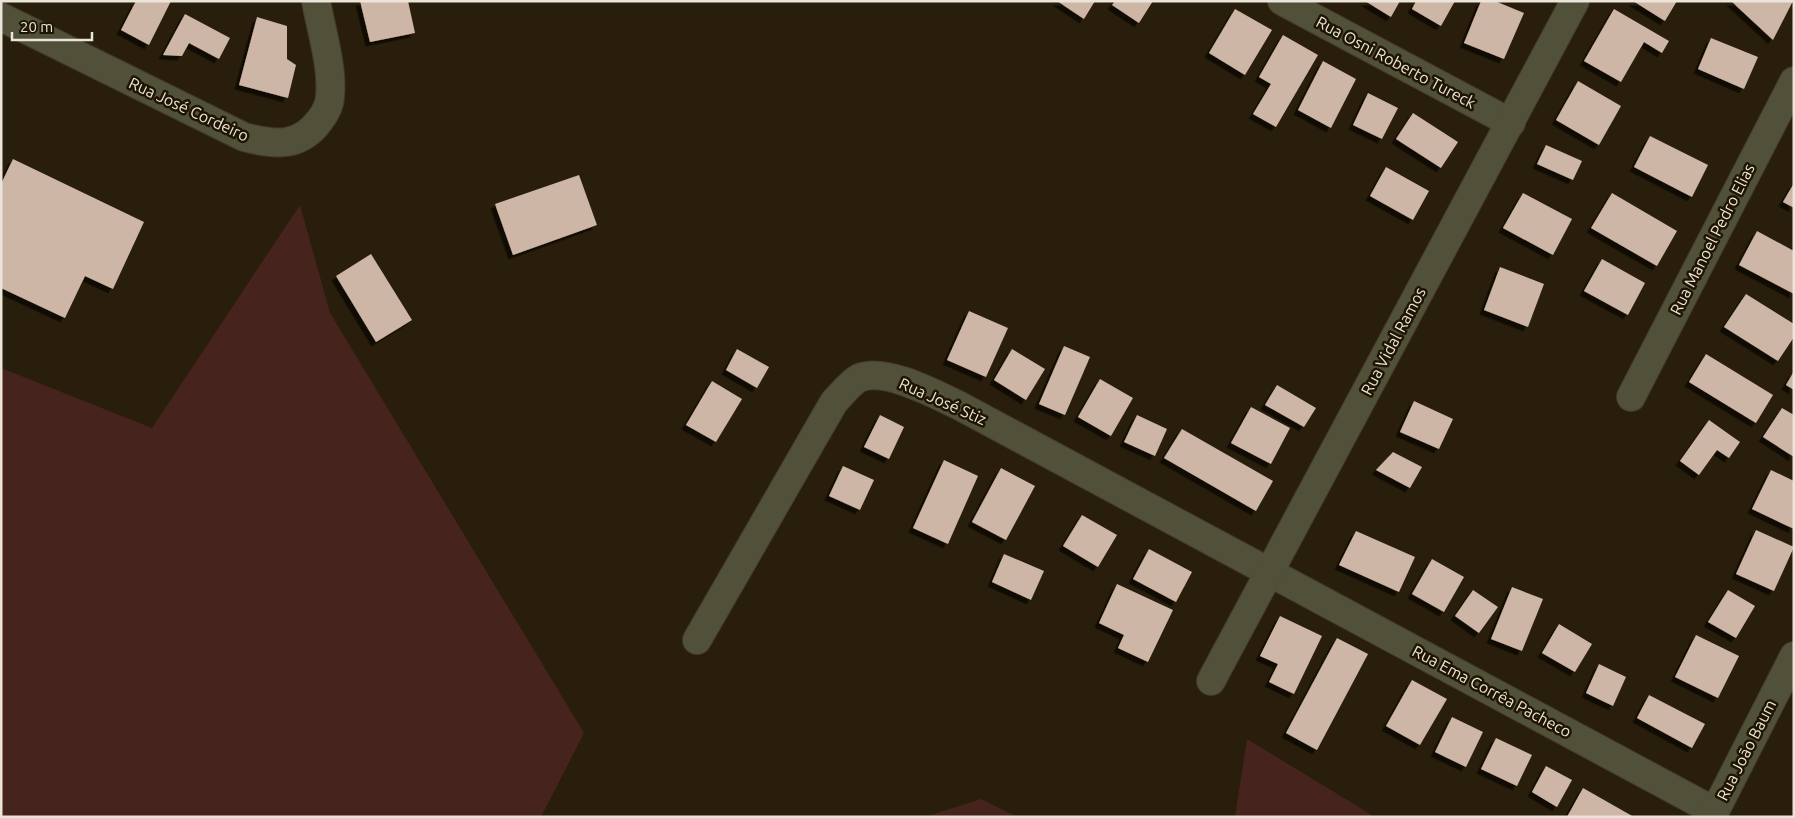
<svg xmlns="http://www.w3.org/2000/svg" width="1795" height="818" viewBox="0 0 1795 818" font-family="Ubuntu,sans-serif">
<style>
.green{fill:#46241d}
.building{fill:#cdb6a5;filter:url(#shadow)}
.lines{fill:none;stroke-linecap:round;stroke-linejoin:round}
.minor-casing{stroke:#443a28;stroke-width:30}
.minor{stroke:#515039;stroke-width:28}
.labels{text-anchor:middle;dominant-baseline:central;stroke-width:5;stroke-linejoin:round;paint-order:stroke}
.street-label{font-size:16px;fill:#ebe4d8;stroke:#1f1503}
</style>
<defs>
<filter id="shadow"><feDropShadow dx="-4.5" dy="4.5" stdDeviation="0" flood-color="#0009"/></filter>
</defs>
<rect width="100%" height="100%" fill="#291e0b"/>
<g class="green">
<polygon points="300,205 330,313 584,733 541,817 1,817 1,368 152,428"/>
<polygon points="1247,739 1375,817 1235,817"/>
<polygon points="981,799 1017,817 925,817"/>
</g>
<g class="building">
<polygon points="136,1 171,1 149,45 121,30"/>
<polygon points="360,1 408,1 415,33 370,42"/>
<polygon points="1057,1 1095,1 1084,19"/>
<polygon points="1115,1 1153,1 1139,23 1112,5"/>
<polygon points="1365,1 1400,1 1391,17"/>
<polygon points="1416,1 1455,1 1441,26 1412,9"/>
<polygon points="1481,1 1495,1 1524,13 1504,59 1464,43"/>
<polygon points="1633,1 1677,1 1665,21"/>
<polygon points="1731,1 1793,1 1773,40"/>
<polygon points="1235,9 1272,30 1245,75 1209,53"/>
<polygon points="1614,9 1669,41 1662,53 1644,42 1621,82 1584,61"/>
<polygon points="185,14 230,38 219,59 189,43 182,56 163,55"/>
<polygon points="257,17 287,26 287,59 296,65 288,98 239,85"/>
<polygon points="1283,35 1318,55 1276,127 1253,114 1271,84 1259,77"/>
<polygon points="1711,38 1758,57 1744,89 1698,69"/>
<polygon points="1323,61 1356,79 1331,128 1298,110"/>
<polygon points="1578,81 1621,106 1599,145 1556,120"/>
<polygon points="1368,93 1398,108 1382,139 1353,125"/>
<polygon points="1413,113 1458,142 1441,168 1396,139"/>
<polygon points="1650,136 1708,165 1692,197 1634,167"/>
<polygon points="1546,145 1582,161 1573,180 1537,164"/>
<polygon points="13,159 144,222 113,289 85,276 65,318 1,288 1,184"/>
<polygon points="1386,167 1429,191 1413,220 1370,196"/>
<polygon points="579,175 597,225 513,255 495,204"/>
<polygon points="1794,183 1794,208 1783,202"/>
<polygon points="1523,193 1572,219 1553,255 1503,228"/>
<polygon points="1612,193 1677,231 1657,266 1591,228"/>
<polygon points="1757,231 1794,251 1794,294 1739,265"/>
<polygon points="371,254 412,320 376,342 336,276"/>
<polygon points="1602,259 1645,283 1628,315 1584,291"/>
<polygon points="1500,267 1544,284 1528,327 1484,310"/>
<polygon points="1746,294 1794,324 1794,337 1778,361 1724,327"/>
<polygon points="969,311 1008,328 986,377 947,360"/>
<polygon points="1064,346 1090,357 1065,415 1039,404"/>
<polygon points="737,349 769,367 757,388 726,370"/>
<polygon points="1012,349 1045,369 1026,400 994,380"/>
<polygon points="1706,354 1773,395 1756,423 1689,382"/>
<polygon points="1794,371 1794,390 1786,385"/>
<polygon points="1100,379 1133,398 1111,436 1078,417"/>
<polygon points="712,381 742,399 716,442 686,425"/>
<polygon points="1277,385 1316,408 1304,427 1265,405"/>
<polygon points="1414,401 1453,419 1439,449 1400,432"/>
<polygon points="1251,407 1290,428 1271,464 1231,443"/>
<polygon points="1782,408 1794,415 1794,457 1763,437"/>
<polygon points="880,415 904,427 889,459 864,447"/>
<polygon points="1137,415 1167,429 1155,456 1124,442"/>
<polygon points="1709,420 1740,442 1729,458 1717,450 1699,475 1680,461"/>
<polygon points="1182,429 1273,481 1256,511 1164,458"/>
<polygon points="1393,452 1422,467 1410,488 1376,470"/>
<polygon points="944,460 978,476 948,544 913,528"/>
<polygon points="843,466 874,480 860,510 829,496"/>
<polygon points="1001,468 1035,486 1006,540 972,522"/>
<polygon points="1771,470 1794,481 1794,529 1752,509"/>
<polygon points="1082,515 1117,535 1098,567 1063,546"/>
<polygon points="1756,530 1794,547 1774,591 1736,574"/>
<polygon points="1356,531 1415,557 1399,592 1339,565"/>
<polygon points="1149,549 1192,572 1176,602 1133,579"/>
<polygon points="1004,554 1044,571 1031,600 992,582"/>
<polygon points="1432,559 1464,577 1444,612 1412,594"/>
<polygon points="1117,584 1173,610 1148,662 1118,648 1124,635 1099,623"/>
<polygon points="1512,587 1543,599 1522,651 1491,639"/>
<polygon points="1473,590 1498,607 1479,633 1455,616"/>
<polygon points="1728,590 1755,606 1736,638 1708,622"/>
<polygon points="1280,616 1322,636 1294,694 1269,682 1278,664 1260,656"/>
<polygon points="1559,624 1592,644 1575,672 1542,653"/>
<polygon points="1696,635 1739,656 1718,698 1675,677"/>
<polygon points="1337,638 1368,654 1317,750 1286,733"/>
<polygon points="1599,664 1626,677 1613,706 1586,693"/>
<polygon points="1412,680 1447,699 1420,745 1386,726"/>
<polygon points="1649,695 1705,724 1692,748 1637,718"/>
<polygon points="1452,717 1483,732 1466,767 1435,752"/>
<polygon points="1496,738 1532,755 1517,786 1481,769"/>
<polygon points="1546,766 1572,780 1557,807 1532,792"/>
<polygon points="1583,788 1634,817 1567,817"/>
</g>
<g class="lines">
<g class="minor-casing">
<g id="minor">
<polyline points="1282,1 1511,123"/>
<path d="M1 17 244 137C274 145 300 148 320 120 325 114 330 104 330 96 333 68 321 29 316 1"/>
<polyline points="1631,397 1794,81"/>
<path d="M697 640 834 402C841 395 850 383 859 378 885 367 935 394 958 405L1714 811"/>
<polyline points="1211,681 1575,1"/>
<polyline points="1712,817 1794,656"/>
</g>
</g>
<use href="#minor" class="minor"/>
</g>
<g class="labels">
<g class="street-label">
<text transform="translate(1396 62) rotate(28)">Rua Osni Roberto Tureck</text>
<text transform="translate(189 109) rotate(25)">Rua José Cordeiro</text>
<text transform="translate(1712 239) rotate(-63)">Rua Manoel Pedro Elias</text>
<text transform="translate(1393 341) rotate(-62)">Rua Vidal Ramos</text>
<text transform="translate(943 401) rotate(24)">Rua José Stiz</text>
<text transform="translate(1492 691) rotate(28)">Rua Ema Corrêa Pacheco</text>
<text transform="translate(1746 750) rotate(-63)">Rua João Baum</text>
</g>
</g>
<rect width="1795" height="818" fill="none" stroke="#ebe4d8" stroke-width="5"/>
<path d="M12 32v8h80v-8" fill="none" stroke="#ebe4d8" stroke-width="2.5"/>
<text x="20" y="32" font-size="15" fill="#ebe4d8" stroke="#1f1503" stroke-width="4" paint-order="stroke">20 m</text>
</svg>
